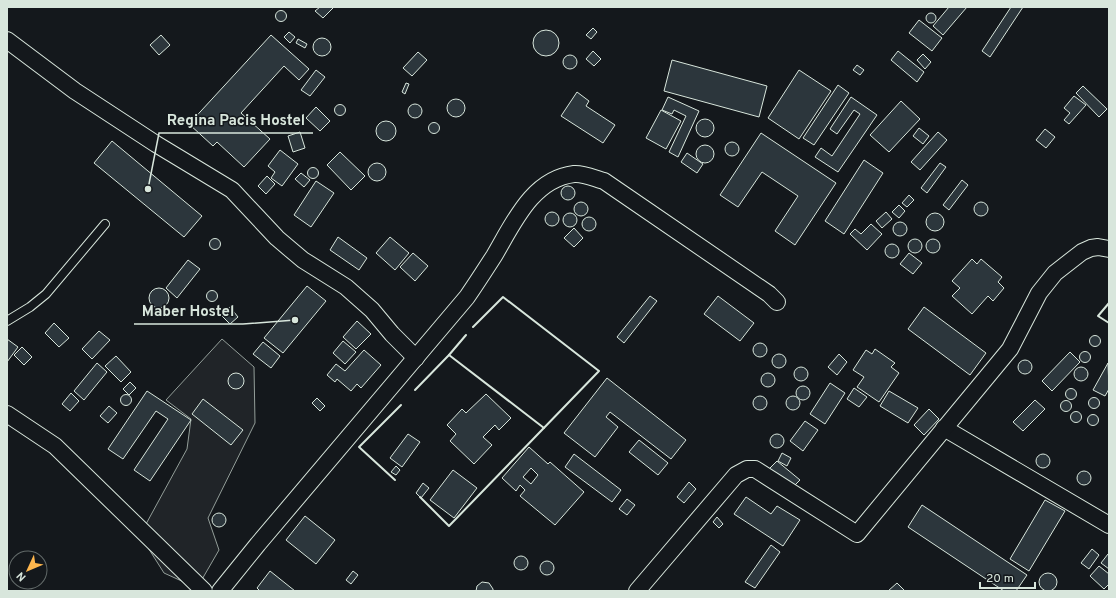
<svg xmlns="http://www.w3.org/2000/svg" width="1116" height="598" viewBox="0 0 1116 598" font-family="Overpass,sans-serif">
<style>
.green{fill:#202428;stroke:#939e99}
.building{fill:#2c363c;stroke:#d8e6dc;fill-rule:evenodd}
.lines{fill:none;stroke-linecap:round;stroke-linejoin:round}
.lane-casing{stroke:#d8e6dc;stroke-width:10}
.street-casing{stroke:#d8e6dc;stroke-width:18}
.lane{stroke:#14181c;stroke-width:8}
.street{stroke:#14181c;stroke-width:16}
.wall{stroke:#d8e6dc;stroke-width:2}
.leader{fill:none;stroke:#d8e6dc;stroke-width:1.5}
.callout-dot{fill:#d8e6dc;stroke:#14181c;stroke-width:1.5}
.callout-label{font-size:15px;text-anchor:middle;font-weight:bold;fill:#d8e6dc;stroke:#14181c;stroke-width:3;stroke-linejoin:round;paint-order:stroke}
</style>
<rect width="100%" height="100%" fill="#14181c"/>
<polygon class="green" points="222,339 254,367 255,423 208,518 219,550 197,588 164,573 140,535 187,449 191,419 166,400"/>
<g class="building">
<polygon points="320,7 334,7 323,18 315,11"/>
<polygon points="949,7 967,7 943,35 933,26"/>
<polygon points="1011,7 1023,7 990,57 982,51"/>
<circle cx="281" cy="16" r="5.5"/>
<circle cx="931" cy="18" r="5"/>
<polygon points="919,20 942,38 932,51 909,33"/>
<polygon points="593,28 597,32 591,39 586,35"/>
<circle cx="546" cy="43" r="13"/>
<polygon points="289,32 295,37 290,43 284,37"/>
<polygon points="161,35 170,45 159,55 150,45"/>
<polygon points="271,35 309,69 299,80 284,66 241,113 270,139 244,167 217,142 213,146 189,124"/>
<circle cx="322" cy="47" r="9"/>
<polygon points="298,39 307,44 305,48 296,43"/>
<polygon points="593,51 601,59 594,66 586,59"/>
<polygon points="898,51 924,72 917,82 891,60"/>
<polygon points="418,52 427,60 412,76 403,68"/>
<polygon points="923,54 931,62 925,69 917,60"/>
<circle cx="570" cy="62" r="7"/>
<polygon points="672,60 767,86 759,117 664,91"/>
<polygon points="857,65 864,70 860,75 853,70"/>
<polygon points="316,70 325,77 310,96 301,90"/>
<polygon points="799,70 831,91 799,139 768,118"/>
<polygon points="406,83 409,84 405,94 402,92"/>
<polygon points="838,85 849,93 814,145 803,138"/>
<polygon points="1083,86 1107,109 1099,117 1076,93"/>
<polygon points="577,92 589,101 586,106 615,125 603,143 561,116"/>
<polygon points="1074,96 1086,105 1069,124 1064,120 1070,113 1064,108"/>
<polygon points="668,97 699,111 678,157 669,152 686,116 674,110 672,114 662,110"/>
<polygon points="851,97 877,115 838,172 815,157 821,148 832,156 860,114 854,110 837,134 830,129"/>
<circle cx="456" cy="108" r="9"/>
<polygon points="901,101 920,119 889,152 870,135"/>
<circle cx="415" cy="111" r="7"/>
<circle cx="340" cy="110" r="5.5"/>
<polygon points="316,107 330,121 320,131 306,118"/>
<polygon points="661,110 681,121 666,149 646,138"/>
<circle cx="705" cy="128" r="9"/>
<circle cx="386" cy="131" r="10"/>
<circle cx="434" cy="128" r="5.5"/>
<polygon points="919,128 929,136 923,144 913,136"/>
<polygon points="1045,129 1055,137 1046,148 1036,140"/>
<polygon points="300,132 305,148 293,152 288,136"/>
<polygon points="938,132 947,140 920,170 911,162"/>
<polygon points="761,133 836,183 795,245 775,231 798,196 762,172 738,207 720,195"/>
<polygon points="112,141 202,216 184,237 94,163"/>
<circle cx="732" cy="149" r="7"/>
<circle cx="705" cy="154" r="9"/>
<polygon points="280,150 298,164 282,186 271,178 275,172 268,166"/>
<polygon points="340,152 365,176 351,190 327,165"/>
<polygon points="687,153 703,164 697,173 681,162"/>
<polygon points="864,160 883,173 844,234 825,221"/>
<circle cx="377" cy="172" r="9"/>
<polygon points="940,163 946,167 927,193 921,188"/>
<circle cx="313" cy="173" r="5.5"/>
<polygon points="301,173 310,180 304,187 295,179"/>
<polygon points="267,176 275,184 266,194 258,186"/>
<polygon points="962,180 968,185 949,210 943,205"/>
<polygon points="316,181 334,193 311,227 294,215"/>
<circle cx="568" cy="193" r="7"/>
<polygon points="909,195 914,200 907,207 902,203"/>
<circle cx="581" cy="209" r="7"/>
<circle cx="981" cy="209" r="7"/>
<polygon points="899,205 905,211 899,218 892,212"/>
<polygon points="886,212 892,219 882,228 876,221"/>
<circle cx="552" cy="219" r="7"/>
<circle cx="570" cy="220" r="7"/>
<circle cx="935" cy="222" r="9"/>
<circle cx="589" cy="224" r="7"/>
<circle cx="900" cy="229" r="7"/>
<polygon points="871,224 882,234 867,250 850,234 855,229 861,234"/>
<polygon points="574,228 583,238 574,247 564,238"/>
<polygon points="338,237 367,258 359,270 330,250"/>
<polygon points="390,237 409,253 395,270 376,253"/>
<circle cx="215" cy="244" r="5.5"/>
<circle cx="933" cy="246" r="7"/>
<circle cx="915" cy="246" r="7"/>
<circle cx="892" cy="251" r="7"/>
<polygon points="413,253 428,266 415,281 400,267"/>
<polygon points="909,253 922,263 913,274 900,264"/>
<polygon points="972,259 977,264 981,259 1002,277 998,282 1004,288 993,301 988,296 972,314 952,296 960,288 952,281"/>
<polygon points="188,260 200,269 177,298 166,288"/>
<polygon points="307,286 326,301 283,353 264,338"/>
<circle cx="159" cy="298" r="10"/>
<circle cx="212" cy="296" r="5.5"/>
<polygon points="650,296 657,301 624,343 617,337"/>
<polygon points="718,296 754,323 740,341 704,314"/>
<polygon points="230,307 238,317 230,324 221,315"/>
<polygon points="924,307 986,353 970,375 908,329"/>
<polygon points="357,321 371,334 356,349 343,337"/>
<polygon points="54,323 69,338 59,347 45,333"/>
<polygon points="99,331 110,340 92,359 82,349"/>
<circle cx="1095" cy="341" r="5.5"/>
<polygon points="7,339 18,347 7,362"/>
<polygon points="343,341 356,352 345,364 333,353"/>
<polygon points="263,342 280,356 271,368 253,354"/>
<circle cx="760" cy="350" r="7"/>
<polygon points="22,347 32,357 24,365 14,355"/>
<polygon points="875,349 895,363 891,367 899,373 879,402 857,387 864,377 853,370 866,350 872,354"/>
<polygon points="364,350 381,365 361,388 357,384 351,391 337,379 335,382 327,375 336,364 345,371"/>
<circle cx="1085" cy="357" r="5.5"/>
<polygon points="1070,352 1080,362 1052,391 1042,381"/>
<polygon points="839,354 847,362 837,375 828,367"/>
<circle cx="779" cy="361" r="7"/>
<polygon points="116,356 131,372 121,382 105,366"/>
<circle cx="1025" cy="367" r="7"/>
<polygon points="97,363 107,372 84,400 74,391"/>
<polygon points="1108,363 1109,389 1105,396 1093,390"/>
<circle cx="801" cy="374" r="7"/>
<circle cx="1081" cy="374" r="7"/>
<circle cx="768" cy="380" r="7"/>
<circle cx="236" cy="381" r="8"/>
<polygon points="607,378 686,440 671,459 610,412 606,417 618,427 595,457 564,433"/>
<polygon points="130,382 136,388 129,395 123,389"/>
<polygon points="830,383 845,393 825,424 810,414"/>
<circle cx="803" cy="393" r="7"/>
<polygon points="854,388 867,397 859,407 847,399"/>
<circle cx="1071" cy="394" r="5.5"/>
<polygon points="147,391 191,420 150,481 134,470 168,419 156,411 123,459 108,449"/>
<polygon points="889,391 918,408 908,423 880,406"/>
<polygon points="71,393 79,401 70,411 62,404"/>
<polygon points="486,394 511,418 499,430 495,425 483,437 492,445 474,464 450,441 456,434 447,425 462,409 466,413"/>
<circle cx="126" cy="400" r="5.5"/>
<circle cx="760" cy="403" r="7"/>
<circle cx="793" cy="403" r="7"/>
<circle cx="1094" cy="403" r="5.5"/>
<polygon points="317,398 325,406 320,411 312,403"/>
<polygon points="203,399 243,430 231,445 192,414"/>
<polygon points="1035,400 1045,409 1023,431 1013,422"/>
<circle cx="1066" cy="406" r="5.5"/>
<polygon points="109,406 117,413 108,423 100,416"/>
<polygon points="929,409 939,419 924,435 914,425"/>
<circle cx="1076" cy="417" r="5.5"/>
<circle cx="1093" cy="420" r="5.5"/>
<polygon points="805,421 818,430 803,451 790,441"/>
<polygon points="408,434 420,442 402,467 390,458"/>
<circle cx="777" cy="441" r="7"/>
<polygon points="639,440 668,463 658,475 629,452"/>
<path d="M529 447 548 464 550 462 584 492 555 525 520 496 525 490 520 485 516 491 502 478ZM531 468 538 475 531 484 523 477Z"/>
<polygon points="782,453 791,458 787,466 778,461"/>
<polygon points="574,454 621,490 612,502 565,467"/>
<circle cx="1043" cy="461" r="7"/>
<polygon points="777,461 800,480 792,488 769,469"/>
<polygon points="396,466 400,470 396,475 391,472"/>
<polygon points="453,470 477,488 454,518 430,500"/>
<circle cx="1084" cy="478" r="7"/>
<polygon points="689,482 696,489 684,503 677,497"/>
<polygon points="423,483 429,488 421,498 416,493"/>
<polygon points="746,497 771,514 777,506 800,520 783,546 734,514"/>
<polygon points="627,499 635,505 627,515 619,509"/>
<polygon points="1045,500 1065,511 1029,571 1010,559"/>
<polygon points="922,505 1027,575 1016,591 1004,591 908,527"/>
<circle cx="219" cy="520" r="7"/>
<polygon points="305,516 335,540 316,564 286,540"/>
<polygon points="717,517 723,524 719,528 713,522"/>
<polygon points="771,545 780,552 755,588 745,582"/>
<polygon points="1092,549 1099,555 1089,569 1081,563"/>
<polygon points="1108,554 1109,555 1109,569 1101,563"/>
<circle cx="521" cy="563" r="7"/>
<circle cx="547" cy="568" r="7"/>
<polygon points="1099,566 1109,574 1109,584 1104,589 1090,576"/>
<polygon points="270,571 295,591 260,591 257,588"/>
<polygon points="353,571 358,575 351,584 346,580"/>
<circle cx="1048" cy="582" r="9"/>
<polygon points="482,582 489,583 493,589 493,591 476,591 477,586"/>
<polygon points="897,583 905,591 888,591"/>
</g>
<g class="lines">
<g class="lane-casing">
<polyline id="lane" points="7,321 30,307 46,294 105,224"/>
</g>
<g class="street-casing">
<g id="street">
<polyline points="7,40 75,91 156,144 232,190 277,238 303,260 346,287 372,310 392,334 416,358"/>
<polyline points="7,414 55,446 204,591"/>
<polyline points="944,428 1109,525"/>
<path d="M220 591 258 544 467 297C476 284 485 270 494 256 513 224 532 179 574 174 583 173 596 179 604 181L769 294 777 302"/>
<polyline points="637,591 736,475 747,469 755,469 857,534 1010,349 1039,293 1055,273 1082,252 1091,248 1098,247 1109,249"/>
</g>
</g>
<use href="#lane" class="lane"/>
<use href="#street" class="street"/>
<g class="wall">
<polyline points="1109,303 1098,316 1109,323"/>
<polyline points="466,335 449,355 544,428"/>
<polyline points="415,390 449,355"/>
<polyline points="395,480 359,447 401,405"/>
<polyline points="420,497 449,526 599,371 503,297 473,327"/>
</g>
</g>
<path class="leader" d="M148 189L159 133H313M295 320L243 324H134"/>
<g class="callout-dot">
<circle cx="148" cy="189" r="4"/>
<circle cx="295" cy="320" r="4"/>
</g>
<g class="callout-label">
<text x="236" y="125">Regina Pacis Hostel</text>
<text x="188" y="316">Maber Hostel</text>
</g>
<rect width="1116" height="598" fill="none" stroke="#d8e6dc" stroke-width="16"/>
<g transform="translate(28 570) rotate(226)"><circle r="19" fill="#14181c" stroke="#626a69"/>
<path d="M0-3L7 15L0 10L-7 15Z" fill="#ffb74d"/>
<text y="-6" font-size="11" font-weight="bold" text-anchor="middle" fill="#d8e6dc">N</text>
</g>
<path d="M980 582v6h55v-6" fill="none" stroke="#d8e6dc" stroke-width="2"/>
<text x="986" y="582" font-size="12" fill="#d8e6dc" stroke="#14181c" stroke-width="3" paint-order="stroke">20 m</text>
</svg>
